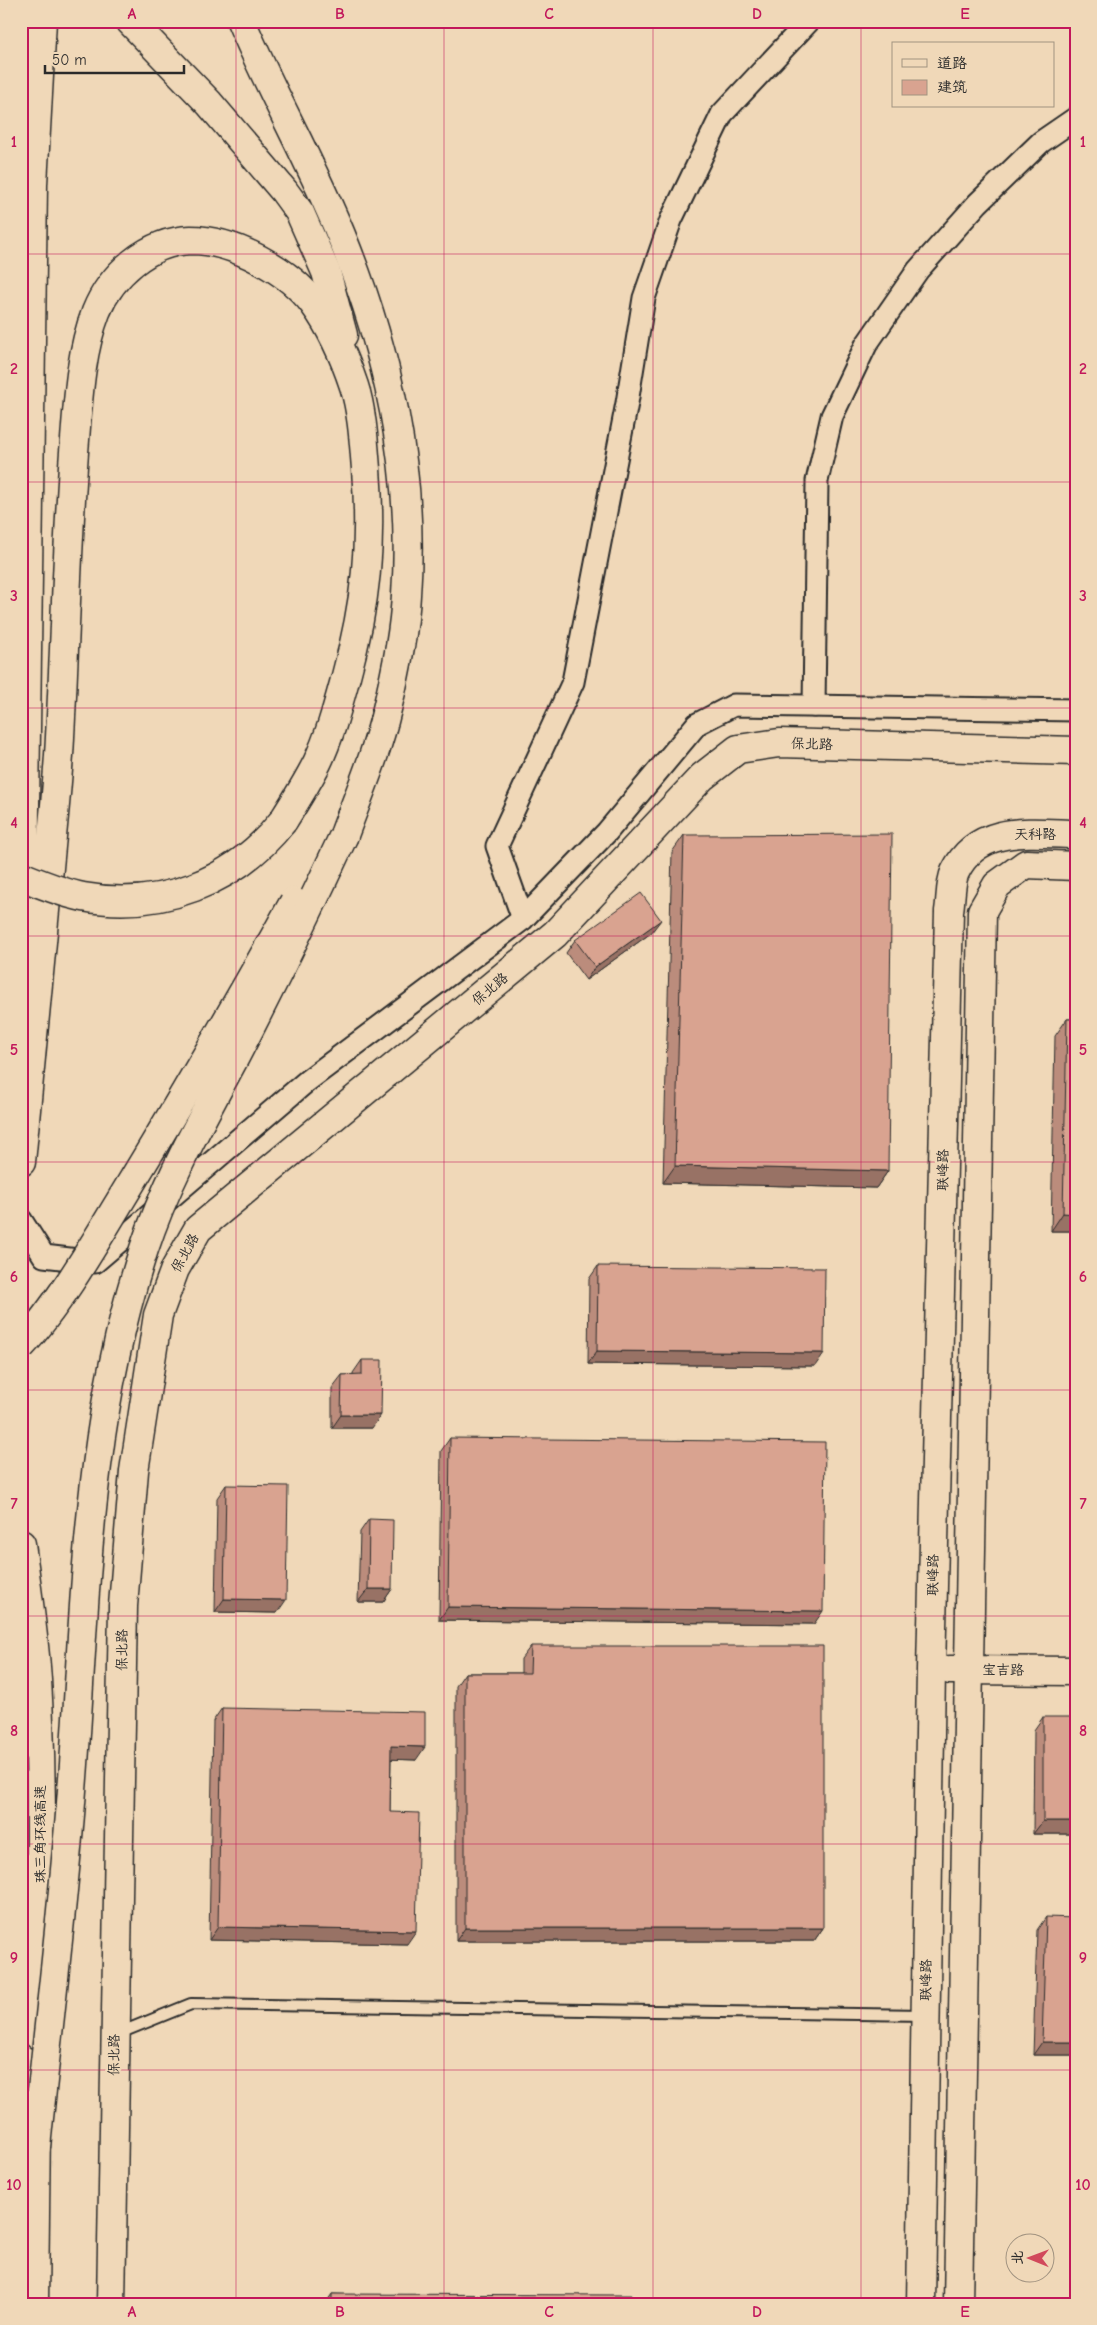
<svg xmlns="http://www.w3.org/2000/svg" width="1097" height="2325" viewBox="0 0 1097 2325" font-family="'Comic Neue','LXGW WenKai TC',sans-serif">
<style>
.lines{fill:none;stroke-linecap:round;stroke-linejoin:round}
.lane-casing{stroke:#2b2b2b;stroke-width:14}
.street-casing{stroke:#2b2b2b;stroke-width:25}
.secondary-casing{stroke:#2b2b2b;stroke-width:31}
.primary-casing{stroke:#2b2b2b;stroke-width:31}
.highway-casing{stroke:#2b2b2b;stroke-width:31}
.lane{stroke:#f0d8b8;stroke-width:10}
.street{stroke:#f0d8b8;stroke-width:21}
.secondary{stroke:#f0d8b8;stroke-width:28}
.primary{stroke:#f0d8b8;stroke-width:28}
.highway{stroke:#f0d8b8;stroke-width:28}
.highway-bridge-casing{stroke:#2b2b2b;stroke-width:31;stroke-linecap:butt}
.highway-bridge{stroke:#f0d8b8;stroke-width:28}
.wall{fill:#bb8c7c;stroke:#2b2b2b}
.shaded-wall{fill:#987265;stroke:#2b2b2b}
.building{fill:#d9a390;stroke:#2b2b2b}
.grid{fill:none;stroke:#c2185b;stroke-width:1;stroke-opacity:0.55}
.labels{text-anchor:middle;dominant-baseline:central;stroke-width:5;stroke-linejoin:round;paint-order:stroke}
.street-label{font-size:14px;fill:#2b2b2b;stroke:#f0d8b8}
.neatline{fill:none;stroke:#c2185b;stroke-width:2}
.grid-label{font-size:16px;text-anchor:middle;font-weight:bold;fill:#c2185b}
</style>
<rect width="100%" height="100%" fill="#f0d8b8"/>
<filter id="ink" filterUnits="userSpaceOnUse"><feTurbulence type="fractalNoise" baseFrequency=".02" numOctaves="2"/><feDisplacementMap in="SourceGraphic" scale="10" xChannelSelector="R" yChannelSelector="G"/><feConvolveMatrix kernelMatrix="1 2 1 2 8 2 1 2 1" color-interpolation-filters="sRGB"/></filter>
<g filter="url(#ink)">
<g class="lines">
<g class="lane-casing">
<polyline id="lane" points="117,2034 191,2004 925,2015"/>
</g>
<g class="street-casing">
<g id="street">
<polyline points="814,706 817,481 832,416 866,345 918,270 978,203 1041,142 1076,118"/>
<polyline points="523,919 497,846 573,682 627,403 644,298 671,220 722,114 809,21"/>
<polyline points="21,1220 44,1256 95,1262 307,1081 523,919 607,832 697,724 734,705 1076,710"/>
</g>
</g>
<g class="secondary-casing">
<g id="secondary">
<polyline points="950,1670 1076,1671"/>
<polyline points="111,2304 123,1606 134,1471 158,1315 175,1269 198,1229 555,934 702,777 738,749 779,743 1076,751"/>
<path d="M921 2304 931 1670 949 911C951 900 950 883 955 872 978 824 1031 833 1076 834"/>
<polyline points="958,2304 982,911 997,885 1026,864 1076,866"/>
</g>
</g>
<g class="primary-casing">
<polyline id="primary" points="22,1041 33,184 42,21"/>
</g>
<g class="highway-casing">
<g id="highway">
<polyline points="130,21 209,103 284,191 300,213 326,272 343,335"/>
<path d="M241 21C272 94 311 162 341 235 387 347 415 473 406 595 404 633 396 672 387 709 377 752 359 794 344 835"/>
<path d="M21 1162C30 1068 39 973 48 879 52 832 58 784 60 737 65 642 67 547 74 452 78 406 79 356 96 312 111 275 148 241 191 240 233 240 289 270 314 304 331 327 345 359 354 386 362 410 364 444 366 469 372 545 366 603 346 676 338 705 330 736 317 763 307 783 295 802 283 821"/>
<path d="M21 1544C27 1589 34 1634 37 1680 44 1798 40 1917 38 2035"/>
<polyline points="34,2304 36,2123"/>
</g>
</g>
<use href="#lane" class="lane"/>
<use href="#street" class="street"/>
<use href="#secondary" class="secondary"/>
<use href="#primary" class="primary"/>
<use href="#highway" class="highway"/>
<g class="highway-bridge-casing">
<g id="highway-bridge">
<path d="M21 876C41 884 62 893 83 897 160 911 235 882 283 821"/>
<path d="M21 1346C61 1303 97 1239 128 1188 185 1094 240 999 294 902"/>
<path d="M36 2147C49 2019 65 1892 74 1764 86 1589 88 1418 144 1249 166 1182 202 1119 235 1057 273 984 309 910 344 835"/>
</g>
</g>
<use href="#highway-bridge" class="highway-bridge"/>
</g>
<g class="wall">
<polygon points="684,835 888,1171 876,1188 663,1183 672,852"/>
<polygon points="651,933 586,980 566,953 575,940"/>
<polygon points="1067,1019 1076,1019 1076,1231 1051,1231 1055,1036"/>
<polygon points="598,1266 815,1366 588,1364 589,1279"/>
<polygon points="1076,1278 1076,1314 1071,1314 1071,1284"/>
<polygon points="362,1360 372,1428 332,1428 332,1388 342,1375 353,1375 353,1373"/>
<polygon points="450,1438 814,1624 439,1620 441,1451"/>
<polygon points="226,1485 277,1613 215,1612 217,1498"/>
<polygon points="369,1519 392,1589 383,1602 358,1602 360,1532"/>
<polygon points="531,1646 823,1928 814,1941 456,1941 456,1686 465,1673 521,1673 521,1659"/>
<polygon points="222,1708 416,1760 391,1759 390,1812 407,1944 209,1940 213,1721"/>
<polygon points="1043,1717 1076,1834 1033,1834 1034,1730"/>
<polygon points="1046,1917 1076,2055 1033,2055 1037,1930"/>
<polygon points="332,2294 631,2304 325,2304"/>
</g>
<g class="shaded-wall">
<polygon points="661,920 651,933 586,980 595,967"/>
<polygon points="675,1166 888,1171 876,1188 663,1183"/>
<polygon points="1063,1213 1076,1214 1076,1231 1051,1231"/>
<polygon points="1076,1307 1076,1314 1071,1314"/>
<polygon points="597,1351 824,1353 815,1366 588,1364"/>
<polygon points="341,1415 381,1415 372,1428 332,1428"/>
<polygon points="368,1589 392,1589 383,1602 358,1602"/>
<polygon points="224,1599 286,1600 277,1613 215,1612"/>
<polygon points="448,1607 823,1611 814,1624 439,1620"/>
<polygon points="391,1746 425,1747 416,1760 382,1759"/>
<polygon points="1043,1821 1076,1821 1076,1834 1033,1834"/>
<polygon points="218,1927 416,1931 407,1944 209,1940"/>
<polygon points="465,1928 823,1928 814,1941 456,1941"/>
<polygon points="1042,2042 1076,2042 1076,2055 1033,2055"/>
</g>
<g class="building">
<polygon points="892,834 888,1171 675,1166 684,835"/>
<polygon points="641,893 661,920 595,967 575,940"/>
<polygon points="1067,1019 1076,1019 1076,1214 1063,1213"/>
<polygon points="598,1266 825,1268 824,1353 597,1351"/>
<polygon points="362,1360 382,1360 381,1415 341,1415 342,1375 362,1374"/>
<polygon points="450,1438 825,1442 823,1611 448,1607"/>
<polygon points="226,1485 288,1486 286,1600 224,1599"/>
<polygon points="369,1519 393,1520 392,1589 368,1589"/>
<polygon points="531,1646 823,1646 823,1928 465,1928 465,1673 530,1673"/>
<polygon points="222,1708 425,1712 425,1747 391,1746 390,1812 419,1813 416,1931 218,1927"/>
<rect x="1043" y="1717" width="33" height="104"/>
<polygon points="1046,1917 1076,1918 1076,2042 1042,2042"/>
<polygon points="332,2294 631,2295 631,2304 332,2304"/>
</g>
</g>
<path class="grid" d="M236 21V2304M444 21V2304M653 21V2304M861 21V2304M21 254H1076M21 482H1076M21 708H1076M21 936H1076M21 1162H1076M21 1390H1076M21 1616H1076M21 1844H1076M21 2070H1076"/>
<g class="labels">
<g class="street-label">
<text transform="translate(812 744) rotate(2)">保北路</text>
<text x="1035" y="834">天科路</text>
<text transform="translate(490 989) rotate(-40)">保北路</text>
<text transform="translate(943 1170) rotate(-89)">联峰路</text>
<text transform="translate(185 1253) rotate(-61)">保北路</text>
<text transform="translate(933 1575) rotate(-89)">联峰路</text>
<text transform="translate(122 1650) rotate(-89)">保北路</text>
<text transform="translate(1003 1670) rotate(1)">宝吉路</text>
<text transform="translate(40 1834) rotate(-90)">珠三角环线高速</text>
<text transform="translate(926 1980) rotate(-89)">联峰路</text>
<text transform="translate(114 2055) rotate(-89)">保北路</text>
</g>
</g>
<rect width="1097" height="2325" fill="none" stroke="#f0d8b8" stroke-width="55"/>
<rect x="892" y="42" width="162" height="65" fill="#f0d8b8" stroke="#a19380"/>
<rect x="902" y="59" width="25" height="8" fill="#f0d8b8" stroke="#a19380"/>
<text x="937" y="68" font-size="15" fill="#2b2b2b">道路</text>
<rect x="902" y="80" width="25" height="15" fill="#d9a390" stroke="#a19380"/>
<text x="937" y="92" font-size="15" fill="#2b2b2b">建筑</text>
<g transform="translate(1030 2258) rotate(271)"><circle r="24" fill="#f0d8b8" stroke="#a19380"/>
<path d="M0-4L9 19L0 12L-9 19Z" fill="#d1495b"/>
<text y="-8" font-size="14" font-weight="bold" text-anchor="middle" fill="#2b2b2b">北</text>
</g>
<path d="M45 65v8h139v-8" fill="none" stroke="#2b2b2b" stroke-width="2.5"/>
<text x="52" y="65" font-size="15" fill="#2b2b2b" stroke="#f0d8b8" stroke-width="4" paint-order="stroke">50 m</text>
<rect x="28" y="28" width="1042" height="2270" class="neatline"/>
<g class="grid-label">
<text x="132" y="19">A</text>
<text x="340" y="19">B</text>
<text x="549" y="19">C</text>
<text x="757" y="19">D</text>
<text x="965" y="19">E</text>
<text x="14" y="147">1</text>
<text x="1083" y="147">1</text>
<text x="14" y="374">2</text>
<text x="1083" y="374">2</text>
<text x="14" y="601">3</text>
<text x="1083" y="601">3</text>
<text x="14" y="828">4</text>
<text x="1083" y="828">4</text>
<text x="14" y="1055">5</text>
<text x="1083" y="1055">5</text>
<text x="14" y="1282">6</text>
<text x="1083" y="1282">6</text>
<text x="14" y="1509">7</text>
<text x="1083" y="1509">7</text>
<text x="14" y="1736">8</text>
<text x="1083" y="1736">8</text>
<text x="14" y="1963">9</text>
<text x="1083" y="1963">9</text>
<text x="14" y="2190">10</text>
<text x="1083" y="2190">10</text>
<text x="132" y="2317">A</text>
<text x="340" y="2317">B</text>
<text x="549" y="2317">C</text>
<text x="757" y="2317">D</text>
<text x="965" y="2317">E</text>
</g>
</svg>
